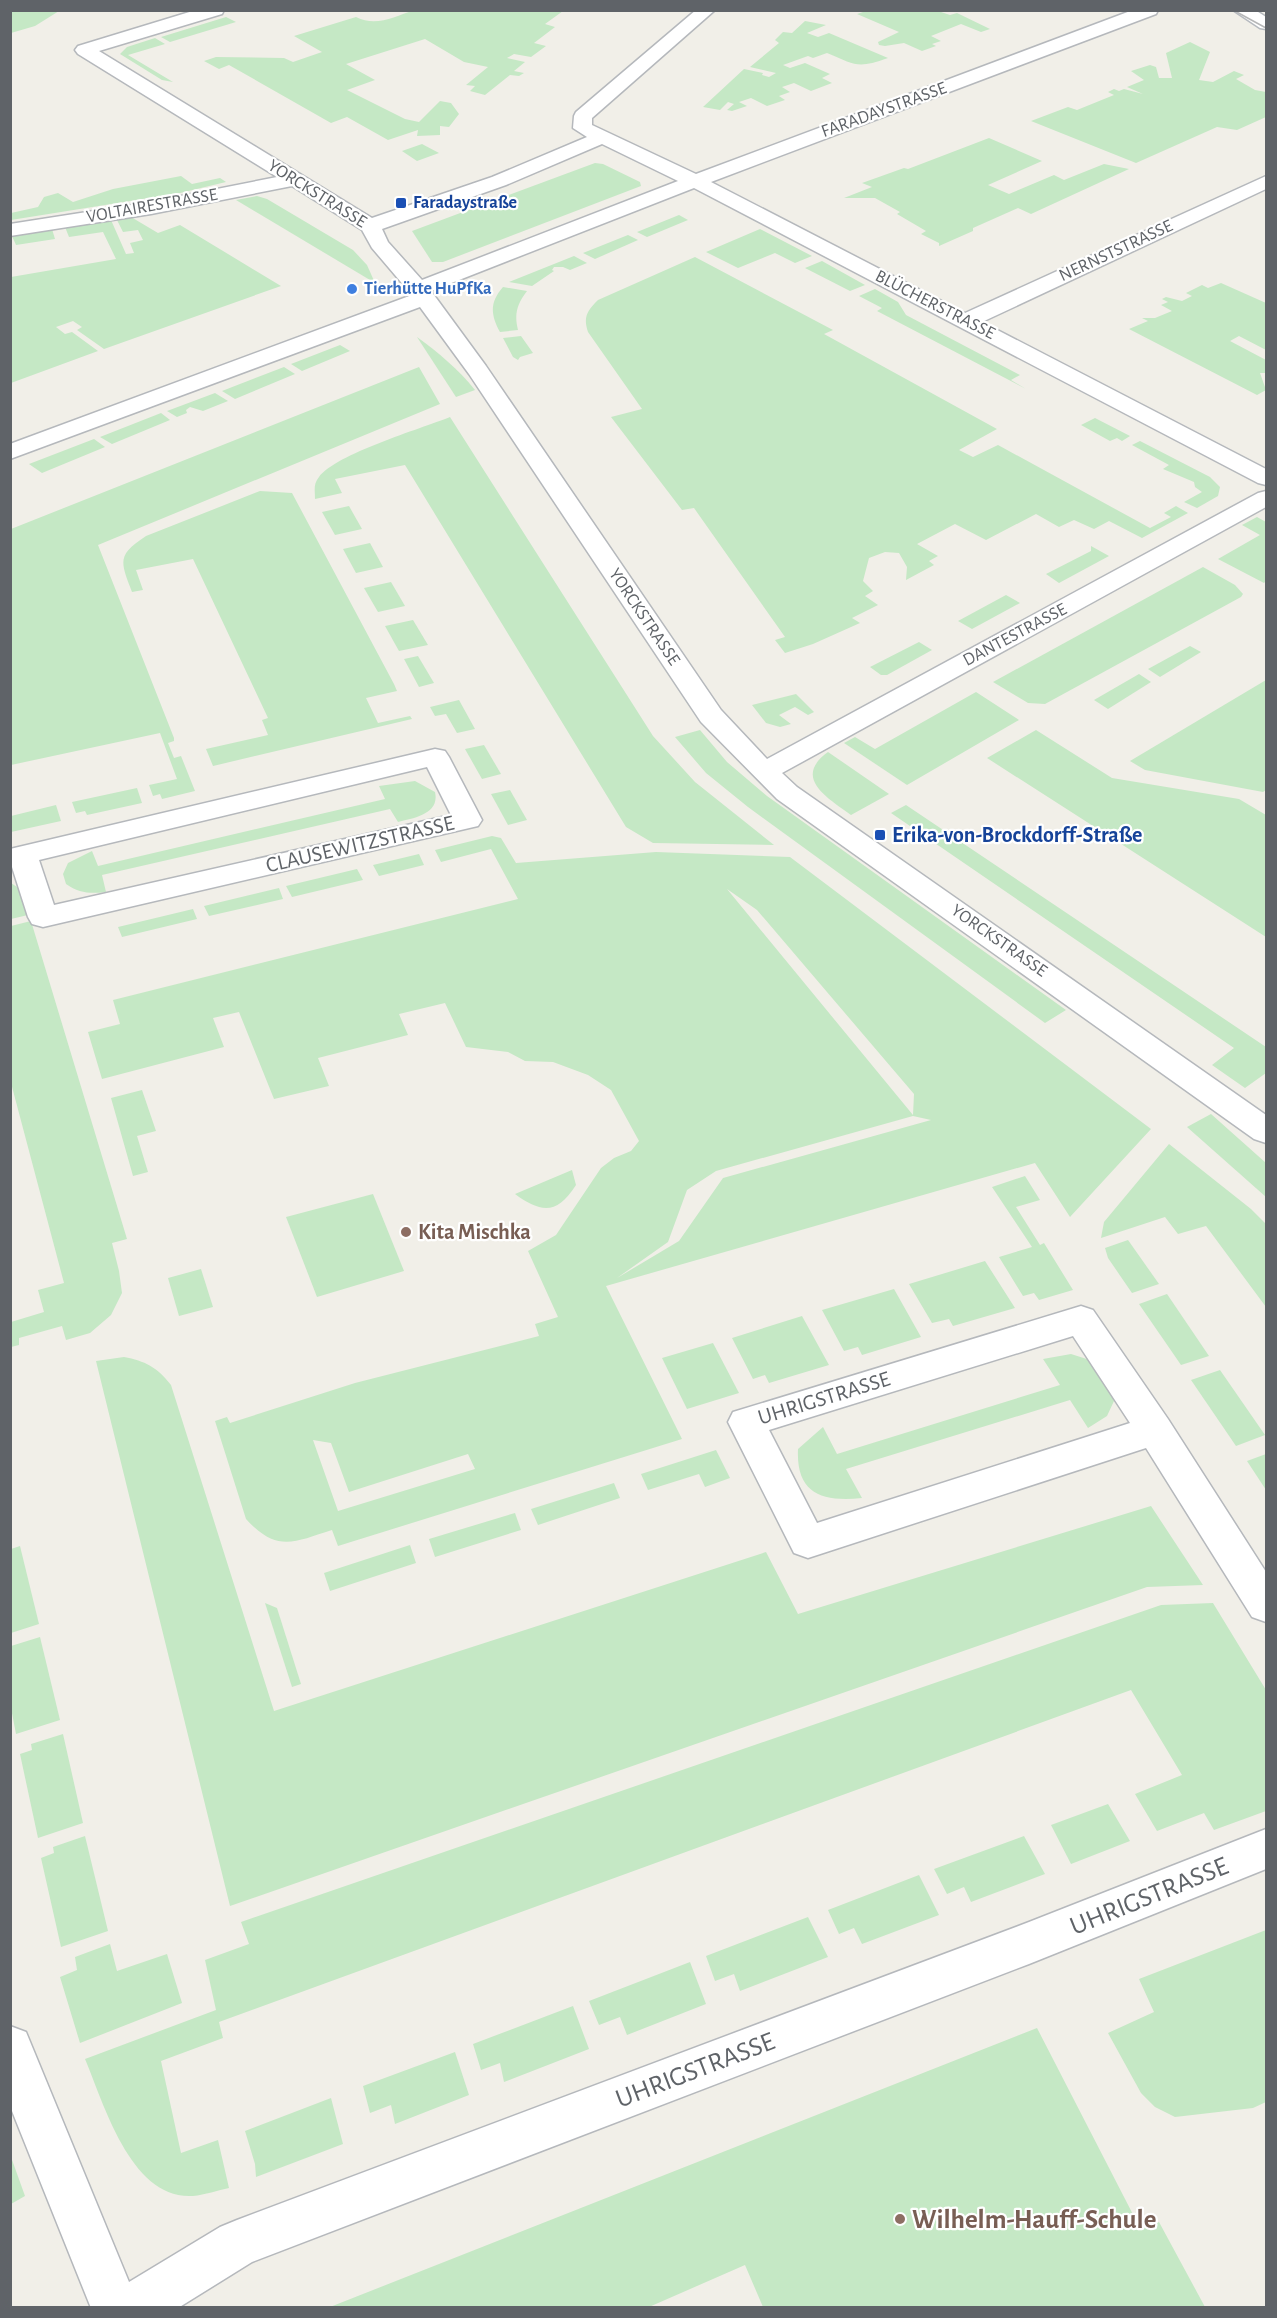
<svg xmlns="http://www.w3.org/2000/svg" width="1277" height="2318" viewBox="0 0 1277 2318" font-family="'Alegreya Sans',sans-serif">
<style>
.green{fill:#c5e8c5;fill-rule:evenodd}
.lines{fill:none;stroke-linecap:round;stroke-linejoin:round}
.street-casing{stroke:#b5b8bc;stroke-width:3}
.secondary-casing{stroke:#b6babf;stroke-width:3}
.street{fill:#fff;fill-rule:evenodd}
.secondary{fill:#fff;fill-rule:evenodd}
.tram{stroke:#b6b7b8;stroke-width:1.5}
.transit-dot{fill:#1a4fb4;stroke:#fff;stroke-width:2}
.shop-dot{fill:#3f7fe0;stroke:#fff;stroke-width:2}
.education-dot{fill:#8d6e63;stroke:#fff;stroke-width:2}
.labels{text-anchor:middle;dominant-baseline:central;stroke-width:4.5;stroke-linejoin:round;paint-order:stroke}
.far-street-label{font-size:18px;fill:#5f6368;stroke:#fff}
.far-transit-label{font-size:18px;font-weight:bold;fill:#164399;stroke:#fff;text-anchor:start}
.far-shop-label{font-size:18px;font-weight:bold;fill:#366cbe;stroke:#fff;text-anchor:start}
.transit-label{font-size:22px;font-weight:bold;fill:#164399;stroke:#fff;text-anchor:start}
.street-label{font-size:22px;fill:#5f6368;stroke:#fff}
.education-label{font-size:22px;font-weight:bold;fill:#785e54;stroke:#fff;text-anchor:start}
.near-street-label{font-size:27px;fill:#5f6368;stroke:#fff}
.near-education-label{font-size:27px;font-weight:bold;fill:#785e54;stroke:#fff;text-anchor:start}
</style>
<rect width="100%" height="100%" fill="#f1efe8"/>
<g class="green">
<polygon points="11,10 59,10 59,11 35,26 11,33"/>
<path d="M414 10 563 11 545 24 555 27 534 43 546 46 531 57 514 54 507 58 525 62 514 71 524 73 519 76 510 75 485 95 470 91 475 86 466 85 488 67 464 62 425 39 346 64 375 80 347 90 405 119 419 122 440 101 451 103 459 114 449 127 440 126V135L417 136 418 130 388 140 347 117 331 123 229 65 219 69 204 61 216 57 284 58 293 62 322 52 294 36 356 17C376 27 394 17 414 10Z"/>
<polygon points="866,11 938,11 950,15 957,13 990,29 981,32 961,24 931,36 941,41 932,44 936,46 922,51 904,43 885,46 879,45 878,42 899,32 857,14"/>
<polygon points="226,17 236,22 170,42 161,37"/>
<path d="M805 21 826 25 807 33 818 37 829 33 888 58C857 69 856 65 827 53L813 58 808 56 783 65 790 68 805 63 830 74 822 78 832 83 811 91 794 83 782 87 790 92 779 96 785 100 767 106 751 98 739 102 747 106 732 111 727 110 734 104 728 102 720 110 703 107 744 69 763 73 762 75 769 77 776 73 750 67 779 43 775 40 783 32 792 33Z"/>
<polygon points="155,38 165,44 128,55 173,82 162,80 120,54 127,47"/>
<polygon points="1190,42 1210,52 1199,80 1213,82 1234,71 1244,75 1236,79 1255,90 1266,92 1266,117 1237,130 1217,127 1136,163 1031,121 1068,107 1077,110 1114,95 1108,92 1114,89 1119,91 1124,89 1143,94 1127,87 1144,80 1131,71 1150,65 1156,67 1159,78 1172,78 1166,53"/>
<polygon points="989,138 1042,161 988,185 1009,194 1054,175 1064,180 1104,164 1129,169 1031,214 1018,208 973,228 973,231 939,246 939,243 921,234 926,231 897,214 900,212 875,198 844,198 872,187 862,183 904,168 908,169"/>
<polygon points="422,144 439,153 417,161 402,151"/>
<polygon points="595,163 603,164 640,182 641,186 443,262 432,262 412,231"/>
<polygon points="181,176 192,184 220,178 226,182 180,193 11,220 11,213 38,207 44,197 58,193 73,202 113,189"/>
<polygon points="257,196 267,199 353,250 367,265 375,283 236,200"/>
<polygon points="679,215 688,220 647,237 637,232"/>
<polygon points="131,217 158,233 180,225 281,286 104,349 77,330 82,327 73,321 56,327 65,334 72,332 98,351 11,383 11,277 116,259 103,232 69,237 65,227 111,220 126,254 134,253 130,243 143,240 138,230 123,232 117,220"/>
<polygon points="52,229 55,239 16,245 12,236"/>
<polygon points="760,229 812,256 795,263 775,253 738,268 706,252"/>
<polygon points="628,235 638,240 595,259 583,253"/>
<polygon points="574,256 587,263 570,270 563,267 554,267 552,270 554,271 532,286 509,282"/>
<path d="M695 257 833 330 824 334 997 429 959 450 973 457 998 445 1150 528 1171 517 1164 513 1176 506 1188 513 1142 538 1109 521 1094 529 1074 520 1059 527 1036 514 986 540 955 524 917 544 938 556 929 561 934 565 906 580 907 567 899 553 885 552 869 558 863 581 873 591 865 596 878 605 852 618 860 623 813 644 785 653 775 640 785 637 694 508 682 510 611 417 642 409 588 332C583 317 587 311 598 300Z"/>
<polygon points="822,261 865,285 850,291 805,268"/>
<polygon points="1221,283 1266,303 1266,350 1239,336 1230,341 1266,360 1266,373 1260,373 1266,390 1257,395 1129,329 1148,321 1142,318 1155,318 1172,311 1161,305 1168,302 1162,299 1166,297 1182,301 1192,296 1186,293 1202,285 1208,288"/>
<path d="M503 287 527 291C517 304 514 314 518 330L500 332C490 314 490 302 503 287Z"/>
<polygon points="875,289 898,302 906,315 1020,375 1011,380 1026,389 877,311 882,308 859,296"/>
<polygon points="521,336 533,353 520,357 518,360 513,357 503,338"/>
<path d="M417 337C439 353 458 369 475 390L456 397Z"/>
<polygon points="340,345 350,351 302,371 291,364"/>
<polygon points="284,367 295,374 235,399 222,391"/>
<polygon points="419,367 440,404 98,545 174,738 174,741 168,743 174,758 181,756 195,791 162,799 160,794 153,796 149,785 177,779 160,733 11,765 11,529"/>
<polygon points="215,393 228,401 203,411 190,407 186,410 187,413 177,417 167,411"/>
<polygon points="161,413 170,420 112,444 100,437"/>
<path d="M450 417 653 736 695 782 774 845 653 843 626 827 405 465 335 479 342 493 315 499C315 491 313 484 319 477 336 454 420 429 450 417Z"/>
<polygon points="1095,418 1130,436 1122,441 1117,438 1110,441 1081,425"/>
<polygon points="94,439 105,447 42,473 29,464"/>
<polygon points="1140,441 1210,477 1220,487 1218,496 1197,508 1184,502 1202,492 1195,487 1194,482 1163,469 1169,465 1132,445"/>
<path d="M260 491 292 493 394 684 397 691 366 698 378 723 410 716 412 719 213 766 206 749 268 735 262 720 268 718 193 559 136 570 143 590 132 592C120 561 117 555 146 536Z"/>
<polygon points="349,506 362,529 335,535 322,512"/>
<polygon points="1257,517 1266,522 1266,581 1264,583 1218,559 1260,535 1242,525"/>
<polygon points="370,543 383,567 356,573 343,549"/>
<polygon points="1091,546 1109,556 1059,583 1046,574 1091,551"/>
<polygon points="1203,567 1235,585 1243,594 1241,597 1045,704 1028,703 993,682"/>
<polygon points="391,582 405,606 378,612 364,588"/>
<polygon points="1006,595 1020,603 972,629 958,621"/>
<polygon points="413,620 428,645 399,651 385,626"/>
<polygon points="919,642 932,650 887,675 881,675 870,667"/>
<polygon points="1190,646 1201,652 1160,677 1148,669"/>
<polygon points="418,656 434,683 419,687 404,659"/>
<polygon points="1139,674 1151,682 1108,709 1094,700"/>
<polygon points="1266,680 1266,790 1263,792 1145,770 1130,761"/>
<polygon points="976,692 1019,720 907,785 844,743 855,737 875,749"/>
<polygon points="796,694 814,712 808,715 795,707 779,715 791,724 780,727 766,723 752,705"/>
<polygon points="459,700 475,729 457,733 446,714 435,716 430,707"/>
<polygon points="700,730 727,762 767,796 1066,1010 1045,1023 748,807 706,773 675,737"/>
<polygon points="1036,730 1112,778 1239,799 1266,815 1266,937 987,758"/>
<polygon points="484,745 501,774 482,779 465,749"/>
<path d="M828 752 889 794 851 815C828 798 792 778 828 752Z"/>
<path d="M415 781 435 792C440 814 414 818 398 822L390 809 102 875 106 892C90 894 79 893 66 884L63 874 68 863 92 851 98 866 385 799 379 786Z"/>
<polygon points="137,788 142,803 87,815 85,811 76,813 72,802"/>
<polygon points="510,790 527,820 508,825 491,794"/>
<polygon points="56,805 61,821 11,832 11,816"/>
<polygon points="906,805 1266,1047 1266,1073 1245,1088 1212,1065 1234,1048 891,813"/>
<path d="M492 836 501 838 516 863 656 852 790 857 1151 1129 1070 1217 1035 1163 606 1286 682 1439 338 1546 332 1530C294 1542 277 1553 246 1519L215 1421 227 1417 230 1423 355 1383 539 1336 535 1324 558 1317 528 1251 556 1235 601 1168 614 1158 631 1151 639 1141 611 1090 588 1075 553 1062 525 1061 508 1052 466 1047 445 1003 399 1014 408 1035 318 1058 329 1086 274 1099 239 1012 213 1018 224 1047 102 1079 88 1032 120 1024 113 1000 518 899 491 849 441 862 435 850ZM727 889 757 910 914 1094 913 1115ZM913 1116 931 1120 723 1178 679 1241 617 1278 668 1242 687 1190 716 1171ZM313 1440 331 1443 349 1492 468 1454 475 1469 338 1511Z"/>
<polygon points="419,854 424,865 379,876 373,865"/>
<polygon points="357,869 363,880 292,897 286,886"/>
<polygon points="11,883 20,889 28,915 11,919"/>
<polygon points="279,888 283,899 209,916 204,906"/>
<polygon points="193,909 197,919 122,937 118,927"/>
<polygon points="31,921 127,1239 112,1243 119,1271 122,1293 111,1315 90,1333 66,1340 62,1326 19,1338 19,1345 11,1347 11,1322 44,1312 38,1290 64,1283 11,1083 11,926"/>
<polygon points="142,1090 156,1131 137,1136 148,1172 133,1176 111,1098"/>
<polygon points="1211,1114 1266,1163 1266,1197 1187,1127"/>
<polygon points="1169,1144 1251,1209 1266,1224 1266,1307 1206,1226 1178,1234 1165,1217 1101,1238 1104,1222"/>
<path d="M572 1170 576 1185C557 1215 541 1213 515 1194Z"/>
<polygon points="1025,1176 1040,1200 1016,1207 1040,1245 1044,1243 1073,1290 1039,1300 1034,1293 1023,1296 999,1257 1032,1247 992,1187"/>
<polygon points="373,1194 404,1271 317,1297 286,1217"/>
<polygon points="1128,1240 1159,1284 1132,1293 1108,1258 1105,1248"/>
<polygon points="985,1261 1015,1308 953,1326 949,1319 932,1323 909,1284"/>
<polygon points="201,1269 213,1307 179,1316 168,1278"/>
<polygon points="894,1289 921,1337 862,1355 858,1347 844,1351 822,1310"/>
<polygon points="1167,1294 1209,1356 1181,1365 1139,1304"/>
<polygon points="802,1316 829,1365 769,1383 765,1375 753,1379 732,1338"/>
<polygon points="713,1343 739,1393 687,1409 662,1358"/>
<path d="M1071 1354 1093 1361 1111 1387 1114 1401 1107 1416 1088 1428 1070 1400 846 1469 862 1498C822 1502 796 1494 798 1449L823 1427 837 1454 1060 1385 1043 1359Z"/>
<path d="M124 1357C145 1361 157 1367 171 1385L274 1711 766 1552 798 1614 1151 1506 1203 1585 1147 1587 230 1906 96 1361Z"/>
<polygon points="1220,1370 1265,1435 1236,1446 1191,1380"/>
<polygon points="716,1450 730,1478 705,1487 699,1474 648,1490 641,1474"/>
<polygon points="1266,1454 1266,1490 1247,1461"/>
<polygon points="614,1483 620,1498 538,1525 531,1509"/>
<polygon points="515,1513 521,1530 435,1557 429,1539"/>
<polygon points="410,1545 416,1563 330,1591 324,1573"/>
<polygon points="20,1546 39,1624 11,1633 11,1549"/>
<polygon points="265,1603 277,1608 301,1684 292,1687"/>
<path d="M1213 1603 1266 1690V1811L1214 1830 1204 1813 1157 1831 1135 1794 1182 1775 1131 1690 219 2022 223 2038 161 2061 181 2153 218 2140 229 2188C218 2190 205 2195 193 2196 131 2200 104 2104 85 2059L216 2010 205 1960 249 1944 241 1922 1161 1605Z"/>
<polygon points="40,1637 60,1720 16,1734 11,1708 11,1646"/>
<polygon points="63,1734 83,1823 38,1838 20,1754 32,1750 31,1744"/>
<polygon points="1108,1804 1130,1841 1071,1864 1051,1825"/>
<polygon points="85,1836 108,1931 61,1947 41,1858 54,1853 53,1847"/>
<polygon points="1024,1836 1045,1874 971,1902 964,1887 947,1894 934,1869"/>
<polygon points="919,1875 939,1915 862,1944 854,1928 839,1934 828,1910"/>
<polygon points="808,1917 828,1957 740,1991 734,1974 715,1981 706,1956"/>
<polygon points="1266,1930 1266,2102 1253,2108 1175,2117 1155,2107 1141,2093 1108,2033 1154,2012 1139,1979"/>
<polygon points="110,1944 117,1971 167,1954 182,2003 80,2043 60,1977 77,1970 75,1957"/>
<polygon points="690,1962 706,2004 627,2035 620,2017 599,2025 589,2001"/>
<polygon points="573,2006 589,2049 504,2082 500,2063 481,2070 473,2044"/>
<polygon points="1037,2028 1141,2230 1159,2222 1205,2307 763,2307 745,2265 649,2307 330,2307"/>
<polygon points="455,2052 469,2095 395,2124 391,2105 370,2113 363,2086"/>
<polygon points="331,2098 343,2144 256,2177 255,2164 245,2131"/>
<polygon points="11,2157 25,2196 11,2204 10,2204"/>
</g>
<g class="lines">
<g class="street-casing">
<g id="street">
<path d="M196 10H224L222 14 99 51 372 218 492 177 587 137 573 128 574 116 576 112 696 10H715L592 118V125L696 174 1133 10H1158L1156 14 711 182 965 313 1266 176V189L982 322 1266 469V485L1258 483 694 188 431 291 486 366 721 710 767 759 1258 493 1266 491V507L782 773 797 787 1266 1115V1143L1254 1139 777 799 701 722 469 374 420 307 10 459V444L412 295 372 248 362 230 292 186 151 214 10 236V224L151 202 277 177 78 54 75 50 78 46ZM602 144 678 181 422 280 388 242 382 229 506 185Z"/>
<path d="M435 749 445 751 449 757 482 820 478 826 43 927 32 924 28 917 12 867H10V849ZM427 767 451 815 54 905 39 860Z"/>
<path d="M1081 1306 1093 1310 1168 1419 1266 1572V1622L1252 1617 1146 1448 808 1558 794 1553 728 1422 733 1412ZM1073 1336 1130 1423 817 1523 769 1430Z"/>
<polygon points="1266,1829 1266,1869 1029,1964 252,2262 178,2308 91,2308 10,2106 10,2026 26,2032 129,2282 220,2227 237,2220 1029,1922"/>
</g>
</g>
<g class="secondary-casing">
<polygon id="secondary" points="1233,10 1255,10 1266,17 1266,29 1260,28"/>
</g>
<use href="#street" class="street"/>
<use href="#secondary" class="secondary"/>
<polyline class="tram" points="1233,10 1266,28"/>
</g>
<g class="transit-dot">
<rect x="395" y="197" width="12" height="12" rx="3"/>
<rect x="874" y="829" width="12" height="12" rx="3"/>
</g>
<circle class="shop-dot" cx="352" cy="289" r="6"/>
<g class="education-dot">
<circle cx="406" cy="1232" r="6"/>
<circle cx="900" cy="2219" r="6"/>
</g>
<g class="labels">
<g class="far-street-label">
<text transform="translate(884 110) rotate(-20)">FARADAYSTRASSE</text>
<text transform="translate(317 194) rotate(32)">YORCKSTRASSE</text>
<text transform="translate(152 206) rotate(-10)">VOLTAIRESTRASSE</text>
<text transform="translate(1116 251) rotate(-25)">NERNSTSTRASSE</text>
<text transform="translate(935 305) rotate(27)">BLÜCHERSTRASSE</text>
<text transform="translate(644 617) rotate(56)">YORCKSTRASSE</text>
<text transform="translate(1015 635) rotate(-28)">DANTESTRASSE</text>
<text transform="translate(999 941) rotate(35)">YORCKSTRASSE</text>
</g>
<g class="far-transit-label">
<text x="413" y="203">Faradaystraße</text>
</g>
<g class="far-shop-label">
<text x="364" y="289">Tierhütte HuPfKa</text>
</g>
<g class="transit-label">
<text x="892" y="835">Erika-von-Brockdorff-Straße</text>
</g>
<g class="street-label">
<text transform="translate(360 844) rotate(-13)">CLAUSEWITZSTRASSE</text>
<text transform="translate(824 1398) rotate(-17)">UHRIGSTRASSE</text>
</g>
<g class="education-label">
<text x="418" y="1232">Kita Mischka</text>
</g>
<g class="near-street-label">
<text transform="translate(1149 1896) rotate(-22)">UHRIGSTRASSE</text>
<text transform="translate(695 2070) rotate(-21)">UHRIGSTRASSE</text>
</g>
<g class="near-education-label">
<text x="912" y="2219">Wilhelm-Hauff-Schule</text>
</g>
</g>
<rect width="1277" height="2318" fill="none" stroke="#5f6368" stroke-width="24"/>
</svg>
